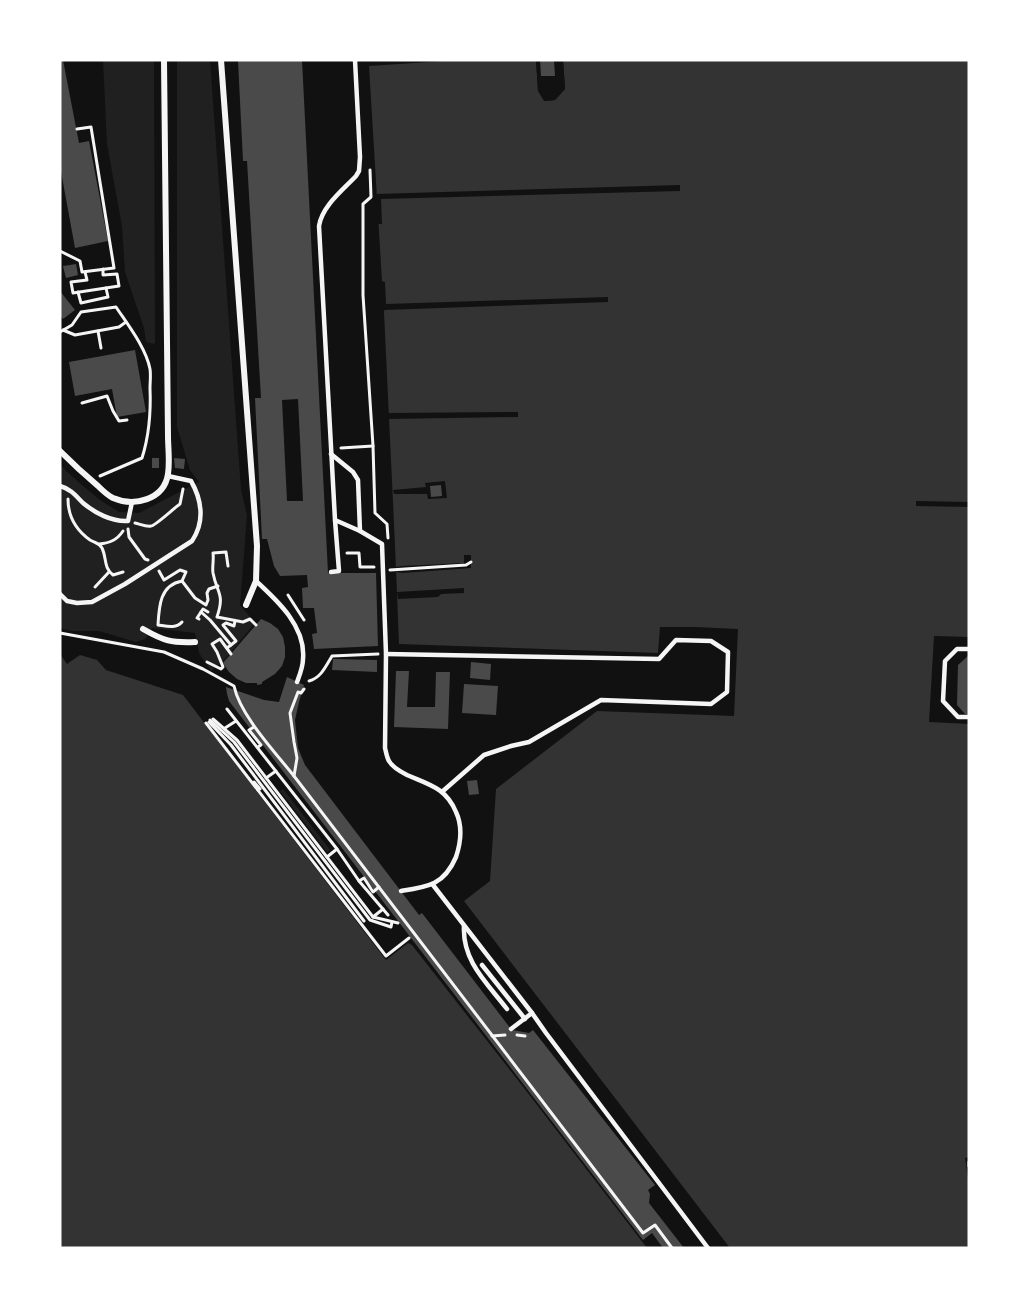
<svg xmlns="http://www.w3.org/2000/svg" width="1029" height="1308" viewBox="0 0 1029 1308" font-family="'Golos Text',sans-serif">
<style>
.green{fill:#202020}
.water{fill:#333}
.pier{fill:#111}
.building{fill:#4a4a4a;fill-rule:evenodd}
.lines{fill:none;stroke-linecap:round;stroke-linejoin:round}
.path{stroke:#f5f5f5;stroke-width:3}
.service{stroke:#f5f5f5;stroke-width:4.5}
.minor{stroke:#f5f5f5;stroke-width:6}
</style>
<rect width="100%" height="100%" fill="#111"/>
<g class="green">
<polygon points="103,60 154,60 155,344 146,342 144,328 125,272 122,226 107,144"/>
<polygon points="177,60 210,60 241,490 247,515 240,605 255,623 225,659 211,671 199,653 195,633 152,628 145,639 136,642 99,631 72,631 60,628 60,464 65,470 83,486 100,500 119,512 139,513 199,482 190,470 177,427"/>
<polygon points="283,789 330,850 327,852 280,791"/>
</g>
<g class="water">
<path d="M460 60H536L538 91 545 101 555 100 565 89 563 60H969V637L934 636 929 722 969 724V1157L965 1158 969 1186V1248H730L464 901 490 881 496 789 597 711 734 716 738 629 695 627H660L658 653 399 644C395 533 389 423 384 312L386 304 385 282 382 281 369 66Z"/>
<polygon points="60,654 67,664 80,655 97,660 106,670 183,695 386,960 408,943 412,945 524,1088 647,1248 60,1248"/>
</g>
<g class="pier">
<polygon points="536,60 539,60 541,90 546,98 554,97 562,88 560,60 563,60 565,89 555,100 544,101 538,91"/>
<polygon points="680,185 680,191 381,199 382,224 378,224 376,194"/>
<polygon points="608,297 608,302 384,310 386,304"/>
<polygon points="518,412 518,417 389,419 388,413"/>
<polygon points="445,481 447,498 428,499 427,494 394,494 393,490 426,487 425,483"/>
<polygon points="916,501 969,502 969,507 916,506"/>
<polygon points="464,555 471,555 471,568 403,573 396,572 396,567 402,566 464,563"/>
<polygon points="464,588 464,593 441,594 438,597 398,599 397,592"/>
</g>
<g class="building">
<polygon points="60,60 63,60 79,143 89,141 108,241 75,248 60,166"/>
<path d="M240 60H302L328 573H376L378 646 314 649 312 634 317 633 314 608H303L302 588 308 587 307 575 280 576 274 566 267 539H262L255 398H261L247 161H243L238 61ZM298 399 303 501H287L282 400Z"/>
<polygon points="540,60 554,60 555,76 541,76"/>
<polygon points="76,264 78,275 66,278 63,266"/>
<polygon points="60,291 75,310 63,319 60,316"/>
<polygon points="135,350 146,412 117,417 112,389 75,396 69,362"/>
<rect x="152" y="458" width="7" height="10"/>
<polygon points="174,458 185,459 184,469 175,468"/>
<polygon points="441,485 442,496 431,497 430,486"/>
<polygon points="261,619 270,623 278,629 283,637 285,647 285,657 282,666 275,674 262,682 262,684 257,685 257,683 246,683 237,679 229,672 223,663"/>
<polygon points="969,655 969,715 965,714 957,705 958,665"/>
<polygon points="333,659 377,660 377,672 332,670"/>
<polygon points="471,662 491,664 490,680 470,678"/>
<polygon points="396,671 409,671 407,707 435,707 436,672 450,672 448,729 394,727"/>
<polygon points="287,677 304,685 299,702 295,720 298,748 305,765 419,915 422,913 511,1029 512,1030 529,1033 533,1030 655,1185 648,1190 650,1194 649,1203 684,1248 663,1248 652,1233 643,1240 229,701 227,694 226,687 264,700 279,702"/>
<polygon points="464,684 498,686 496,715 462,713"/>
<polygon points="477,780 479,794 469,795 467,781"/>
</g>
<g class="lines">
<g class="path">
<polyline points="370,170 371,197 363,204 363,295 373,446 375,513 387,524 388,538"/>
<polyline points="60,251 80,261 82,272 114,268 91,127 77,129"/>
<polyline points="85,272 87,280 71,282 73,293 119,286 117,274 103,275 103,269"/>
<polyline points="78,292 81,303 108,297 106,288"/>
<polyline points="63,330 75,335 119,327 126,322"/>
<polyline points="98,331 101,348"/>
<path d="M60 332 72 325 81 312 116 307C128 325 146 348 150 369 151 375 150 382 150 388 151 412 149 436 142 458L100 476"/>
<polyline points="82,403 107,396 113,411 119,421 127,420"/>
<polyline points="341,448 373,446"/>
<path d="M68 499C68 517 76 530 90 540 95 543 99 543 102 548 107 558 103 567 113 575L123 572"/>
<path d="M135 523C140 524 146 527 151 526 155 526 174 508 180 504L183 489"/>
<polyline points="128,529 129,537 145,559 148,560"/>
<path d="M99 544C110 543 117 540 123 531"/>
<polyline points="347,553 359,553 360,567 374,567"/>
<path d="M228 566 226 552 213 553C214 560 212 567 213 573 217 594 225 593 217 617L243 622 250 619 256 625"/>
<polyline points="390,570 466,565 471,562"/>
<polyline points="159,571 164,580 180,570 186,572 182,581 195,598 206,605 208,600 207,593 209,589 218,586"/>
<polyline points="95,587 109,572"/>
<polyline points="288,595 304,620"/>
<polyline points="201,612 210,620 231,645"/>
<polyline points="199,619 197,618 203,609 208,612"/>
<path d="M182 622C176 629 166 626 158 625 159 606 160 585 182 581"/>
<path d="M60 633 164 652 203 669 234 686C240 715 275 752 294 776L643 1233 655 1225 672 1248"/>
<polyline points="227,648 236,641 223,625 226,623 234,626 235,621"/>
<polyline points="207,662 221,669 223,667 217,652 212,644 220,639 231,654"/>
<path d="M309 681C321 678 326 666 332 656L378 654"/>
<polyline points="227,709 337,849 359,881 388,915"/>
<polyline points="213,719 237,740 373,917 398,923"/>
<polyline points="210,720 234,742 370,920 391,927 392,922"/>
<polyline points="209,722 231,745 364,921"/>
<polyline points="206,723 386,956 409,938"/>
<polyline points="254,727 249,730 261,745 258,747"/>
<polyline points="225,728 236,721"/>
<polyline points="294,776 297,758 294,742 290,713 298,692 301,693 304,689"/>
<polyline points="266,778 276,771"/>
<polyline points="253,783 254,782 260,789 258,790"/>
<polyline points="327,857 337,849"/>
<polyline points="359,881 364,878 373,892 379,887"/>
<polyline points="373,917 383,909"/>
<polyline points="517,1035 525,1036"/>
<polyline points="492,1036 505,1035"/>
<polyline points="969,1162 969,1166"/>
</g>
<g class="service">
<path d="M355 60 360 157 359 171 356 176C343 190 322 206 319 226L335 520 360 531 382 544 386 654 385 748C386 752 387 758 389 761 393 768 401 772 407 775 430 785 446 788 456 812 463 827 461 842 456 857 444 885 428 887 401 891"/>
<polyline points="331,454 353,472 358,480 360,531"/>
<path d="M60 486C71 489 76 496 83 503 95 513 112 522 128 521L132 502"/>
<polyline points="331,572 339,571 335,520"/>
<path d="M256 581C278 601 306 627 303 659 303 667 300 674 297 682"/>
<path d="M60 594 67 601 77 603 92 602 125 584 192 541C205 522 202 500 191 481L168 476"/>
<polyline points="969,649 957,649 945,661 943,701 958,717 969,717"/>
<polyline points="386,654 659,659 676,640 711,641 728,652 727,692 711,704 601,700 529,742 511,746 484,755 443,791"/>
<polyline points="433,885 532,1013 546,1033 708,1248"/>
<path d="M464 926C462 961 487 983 507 1009"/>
<polyline points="482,965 525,1019"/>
<polyline points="511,1029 532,1013"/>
</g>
<g class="minor">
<polyline points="221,60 257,546 256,581 246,605"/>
<path d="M60 451C72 463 85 475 98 486 102 490 107 495 113 498 134 507 164 500 168 474 170 461 168 448 168 436L164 60"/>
<path d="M143 629C164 641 171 643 195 642"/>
</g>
</g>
<rect width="1029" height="1308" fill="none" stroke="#ffffff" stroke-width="123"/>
</svg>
